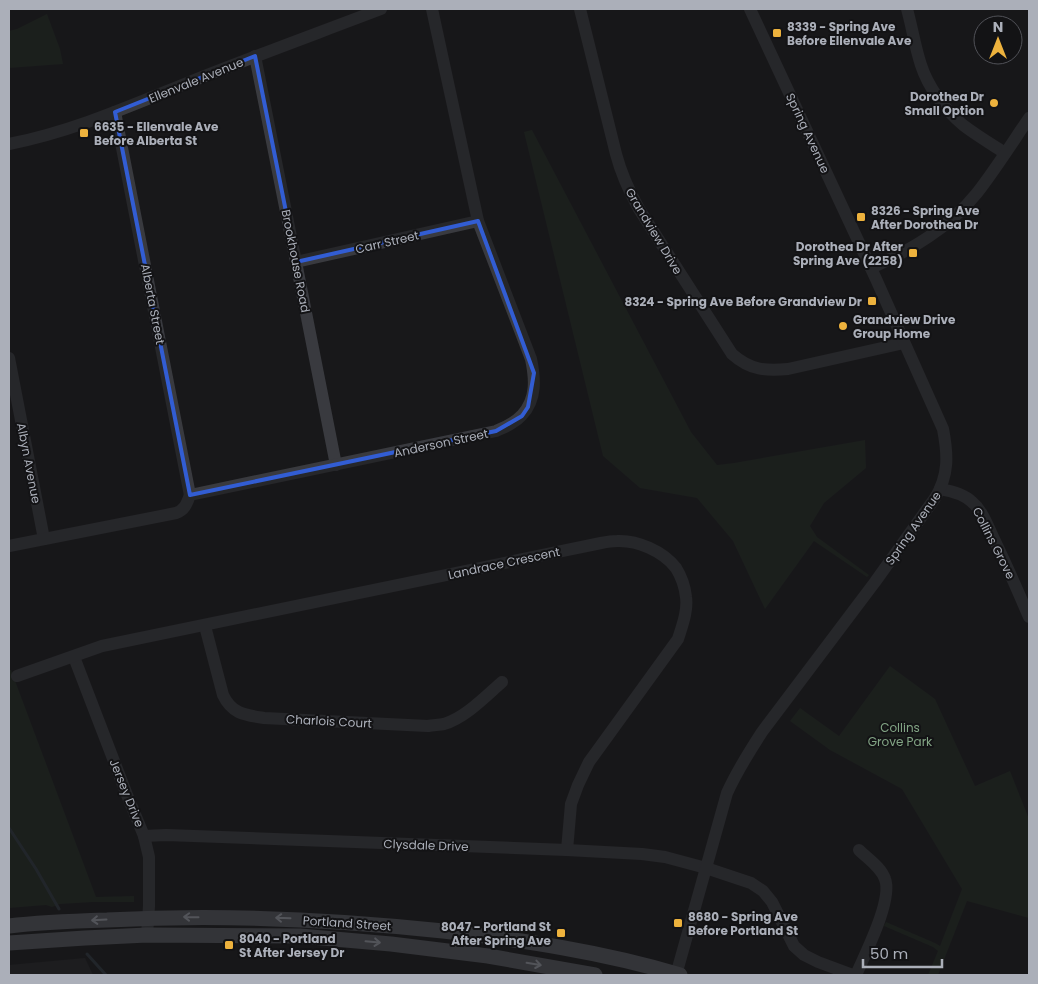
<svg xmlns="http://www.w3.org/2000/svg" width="1038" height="984" viewBox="0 0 1038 984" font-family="Poppins,sans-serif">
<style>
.built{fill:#242427}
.green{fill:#202821}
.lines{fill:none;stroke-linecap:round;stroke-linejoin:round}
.stream{stroke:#2e373e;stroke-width:3}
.minor{stroke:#393a3f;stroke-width:12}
.major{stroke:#55575e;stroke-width:15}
.oneway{stroke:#9a9da7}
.marked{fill:none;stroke:#325dd3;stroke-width:4;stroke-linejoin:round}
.poi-dot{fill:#edb23d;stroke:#131315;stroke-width:2}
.labels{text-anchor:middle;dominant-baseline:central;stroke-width:4;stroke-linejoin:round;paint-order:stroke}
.poi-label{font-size:12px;font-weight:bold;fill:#abafb9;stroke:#131315;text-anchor:start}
.street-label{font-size:12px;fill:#abafb9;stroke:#131315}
.park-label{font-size:12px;fill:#82a484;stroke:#131315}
</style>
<rect width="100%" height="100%" fill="#18181a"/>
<polygon class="built" points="85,958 93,975 9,975 9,965"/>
<g class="green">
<polygon points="47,14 60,49 63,64 9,68 9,31 17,29"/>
<polygon points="532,130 691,432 717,465 734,463 865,440 866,468 824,503 810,526 817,537 869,575 867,577 814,541 765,609 733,541 697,498 640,488 603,456 524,132"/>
<polygon points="890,666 935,699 975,786 1010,771 1029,819 1029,918 967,901 938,975 928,975 938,951 933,947 884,926 886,922 935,943 940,946 962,889 902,789 830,750 790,721 800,708 839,736"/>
<polygon points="9,670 11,670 96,897 134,896 134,902 93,902 60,904 52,907 46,905 9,908"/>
</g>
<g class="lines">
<g class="stream">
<polyline points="9,828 36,869 59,909"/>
<polyline points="87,954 106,975"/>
</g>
<g class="minor">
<path d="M580 9 616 154C621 173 629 191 639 209L732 354C750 370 765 371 788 369L904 343"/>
<path d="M907 9C912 27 915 47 921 65 928 87 945 110 963 125 976 135 991 144 1005 153"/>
<polyline points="255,56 296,262 336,465"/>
<polyline points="115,112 190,495"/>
<path d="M9 144C72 132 132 105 192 81 255 56 318 33 381 9"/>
<polyline points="296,262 478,221"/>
<path d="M871 268C911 250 949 228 977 193 995 170 1012 143 1029 118"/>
<polyline points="9,358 44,539"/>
<path d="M940 489C952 491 964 494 972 502 983 511 988 527 994 539 1006 564 1018 591 1029 617"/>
<path d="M9 546 176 513C185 510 187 503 190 495L496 431C505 427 515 423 522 415 537 399 535 378 531 359L478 221 432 9"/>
<path d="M205 626 223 695C232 714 245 715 264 718L428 726C433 725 439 725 444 724 465 718 486 696 502 682"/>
<polyline points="74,657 127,795 144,836 149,857 149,906 147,935"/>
<path d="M17 676 102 646 601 543C606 542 612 541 617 541 637 540 663 551 676 568 681 576 685 588 686 597 688 611 682 626 678 639L589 762 578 785 571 804 567 850"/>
<polyline points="144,836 166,835 567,850 642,854 665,857 706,868 751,883 763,891 772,902 794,946 804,955 818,962 853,975"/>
<path d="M676 975 727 793C737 771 749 752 762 732L875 582 935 498C949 475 948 455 943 429L876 279 750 9"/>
<path d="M856 975C865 954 893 900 885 879 881 867 868 859 859 850"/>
</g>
<g class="major">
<path d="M9 926C41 922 74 921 107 920 219 914 331 919 443 931 523 940 603 952 680 975"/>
<polyline points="9,943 85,938 147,935 300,936 391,944 488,956 595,975"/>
</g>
</g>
<defs><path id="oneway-shaft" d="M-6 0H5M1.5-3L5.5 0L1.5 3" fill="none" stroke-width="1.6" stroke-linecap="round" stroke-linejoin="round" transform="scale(1.25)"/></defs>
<g class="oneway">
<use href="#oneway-shaft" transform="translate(191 917) rotate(-179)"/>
<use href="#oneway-shaft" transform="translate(283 918) rotate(-178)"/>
<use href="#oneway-shaft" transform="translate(99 920) rotate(177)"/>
<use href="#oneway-shaft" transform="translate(373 942) rotate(5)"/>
<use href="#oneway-shaft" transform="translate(534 964) rotate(9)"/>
</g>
<path d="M0 0H1038V984H0ZM255 56 296 262 478 221 534 373 528 407 522 416 496 431 190 495 115 112Z" fill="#18181a" fill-opacity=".55" fill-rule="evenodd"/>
<path class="marked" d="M255 56 296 262 478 221 534 373 528 407 522 416 496 431 190 495 115 112Z"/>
<g class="poi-dot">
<rect x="772" y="28" width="10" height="10" rx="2.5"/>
<circle cx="994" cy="103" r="5"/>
<rect x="79" y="128" width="10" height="10" rx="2.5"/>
<rect x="856" y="212" width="10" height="10" rx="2.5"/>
<rect x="908" y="248" width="10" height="10" rx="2.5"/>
<rect x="867" y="296" width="10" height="10" rx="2.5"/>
<circle cx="843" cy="326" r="5"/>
<rect x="673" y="918" width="10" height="10" rx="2.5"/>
<rect x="556" y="928" width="10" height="10" rx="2.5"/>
<rect x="224" y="940" width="10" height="10" rx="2.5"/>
</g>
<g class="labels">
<g class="poi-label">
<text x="787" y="26">8339 - Spring Ave<tspan x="787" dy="14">Before Ellenvale Ave</tspan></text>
<text x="984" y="96" text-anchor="end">Dorothea Dr<tspan x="984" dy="14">Small Option</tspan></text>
<text x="94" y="126">6635 - Ellenvale Ave<tspan x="94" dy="14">Before Alberta St</tspan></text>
<text x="871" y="210">8326 - Spring Ave<tspan x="871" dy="14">After Dorothea Dr</tspan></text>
<text x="903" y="246" text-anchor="end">Dorothea Dr After<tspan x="903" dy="14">Spring Ave (2258)</tspan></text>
<text x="862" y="301" text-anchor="end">8324 - Spring Ave Before Grandview Dr</text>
<text x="853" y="319">Grandview Drive<tspan x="853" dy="14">Group Home</tspan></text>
<text x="688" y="916">8680 - Spring Ave<tspan x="688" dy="14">Before Portland St</tspan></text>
<text x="551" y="926" text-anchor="end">8047 - Portland St<tspan x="551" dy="14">After Spring Ave</tspan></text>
<text x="239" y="938">8040 - Portland<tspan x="239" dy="14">St After Jersey Dr</tspan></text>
</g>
<g class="street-label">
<text transform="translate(196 80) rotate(-22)">Ellenvale Avenue</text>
<text transform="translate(808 133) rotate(65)">Spring Avenue</text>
<text transform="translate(654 231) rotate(59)">Grandview Drive</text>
<text transform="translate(387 242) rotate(-13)">Carr Street</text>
<text transform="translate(296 261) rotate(79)">Brookhouse Road</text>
<text transform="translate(153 304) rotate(79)">Alberta Street</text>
<text transform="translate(441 443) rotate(-12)">Anderson Street</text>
<text transform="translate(29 463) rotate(79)">Albyn Avenue</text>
<text transform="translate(913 528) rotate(-55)">Spring Avenue</text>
<text transform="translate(994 543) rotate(63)">Collins Grove</text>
<text transform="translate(504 563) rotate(-12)">Landrace Crescent</text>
<text transform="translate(329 721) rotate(3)">Charlois Court</text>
<text transform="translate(127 793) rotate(68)">Jersey Drive</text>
<text transform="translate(426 845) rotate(2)">Clysdale Drive</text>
<text transform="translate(347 923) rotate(4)">Portland Street</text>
</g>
<g class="park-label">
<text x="900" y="727">Collins<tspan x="900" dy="14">Grove Park</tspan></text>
</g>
</g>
<rect width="1038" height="984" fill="none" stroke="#abafb9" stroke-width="20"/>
<g transform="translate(998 40)"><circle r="24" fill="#131315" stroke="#505157"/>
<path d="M0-4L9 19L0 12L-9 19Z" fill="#edb23d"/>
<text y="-8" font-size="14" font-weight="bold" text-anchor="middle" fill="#abafb9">N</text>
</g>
<path d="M863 959v8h79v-8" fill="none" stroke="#abafb9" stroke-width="2.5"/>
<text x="870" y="959" font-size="15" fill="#abafb9" stroke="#131315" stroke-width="4" paint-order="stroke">50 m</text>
</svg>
